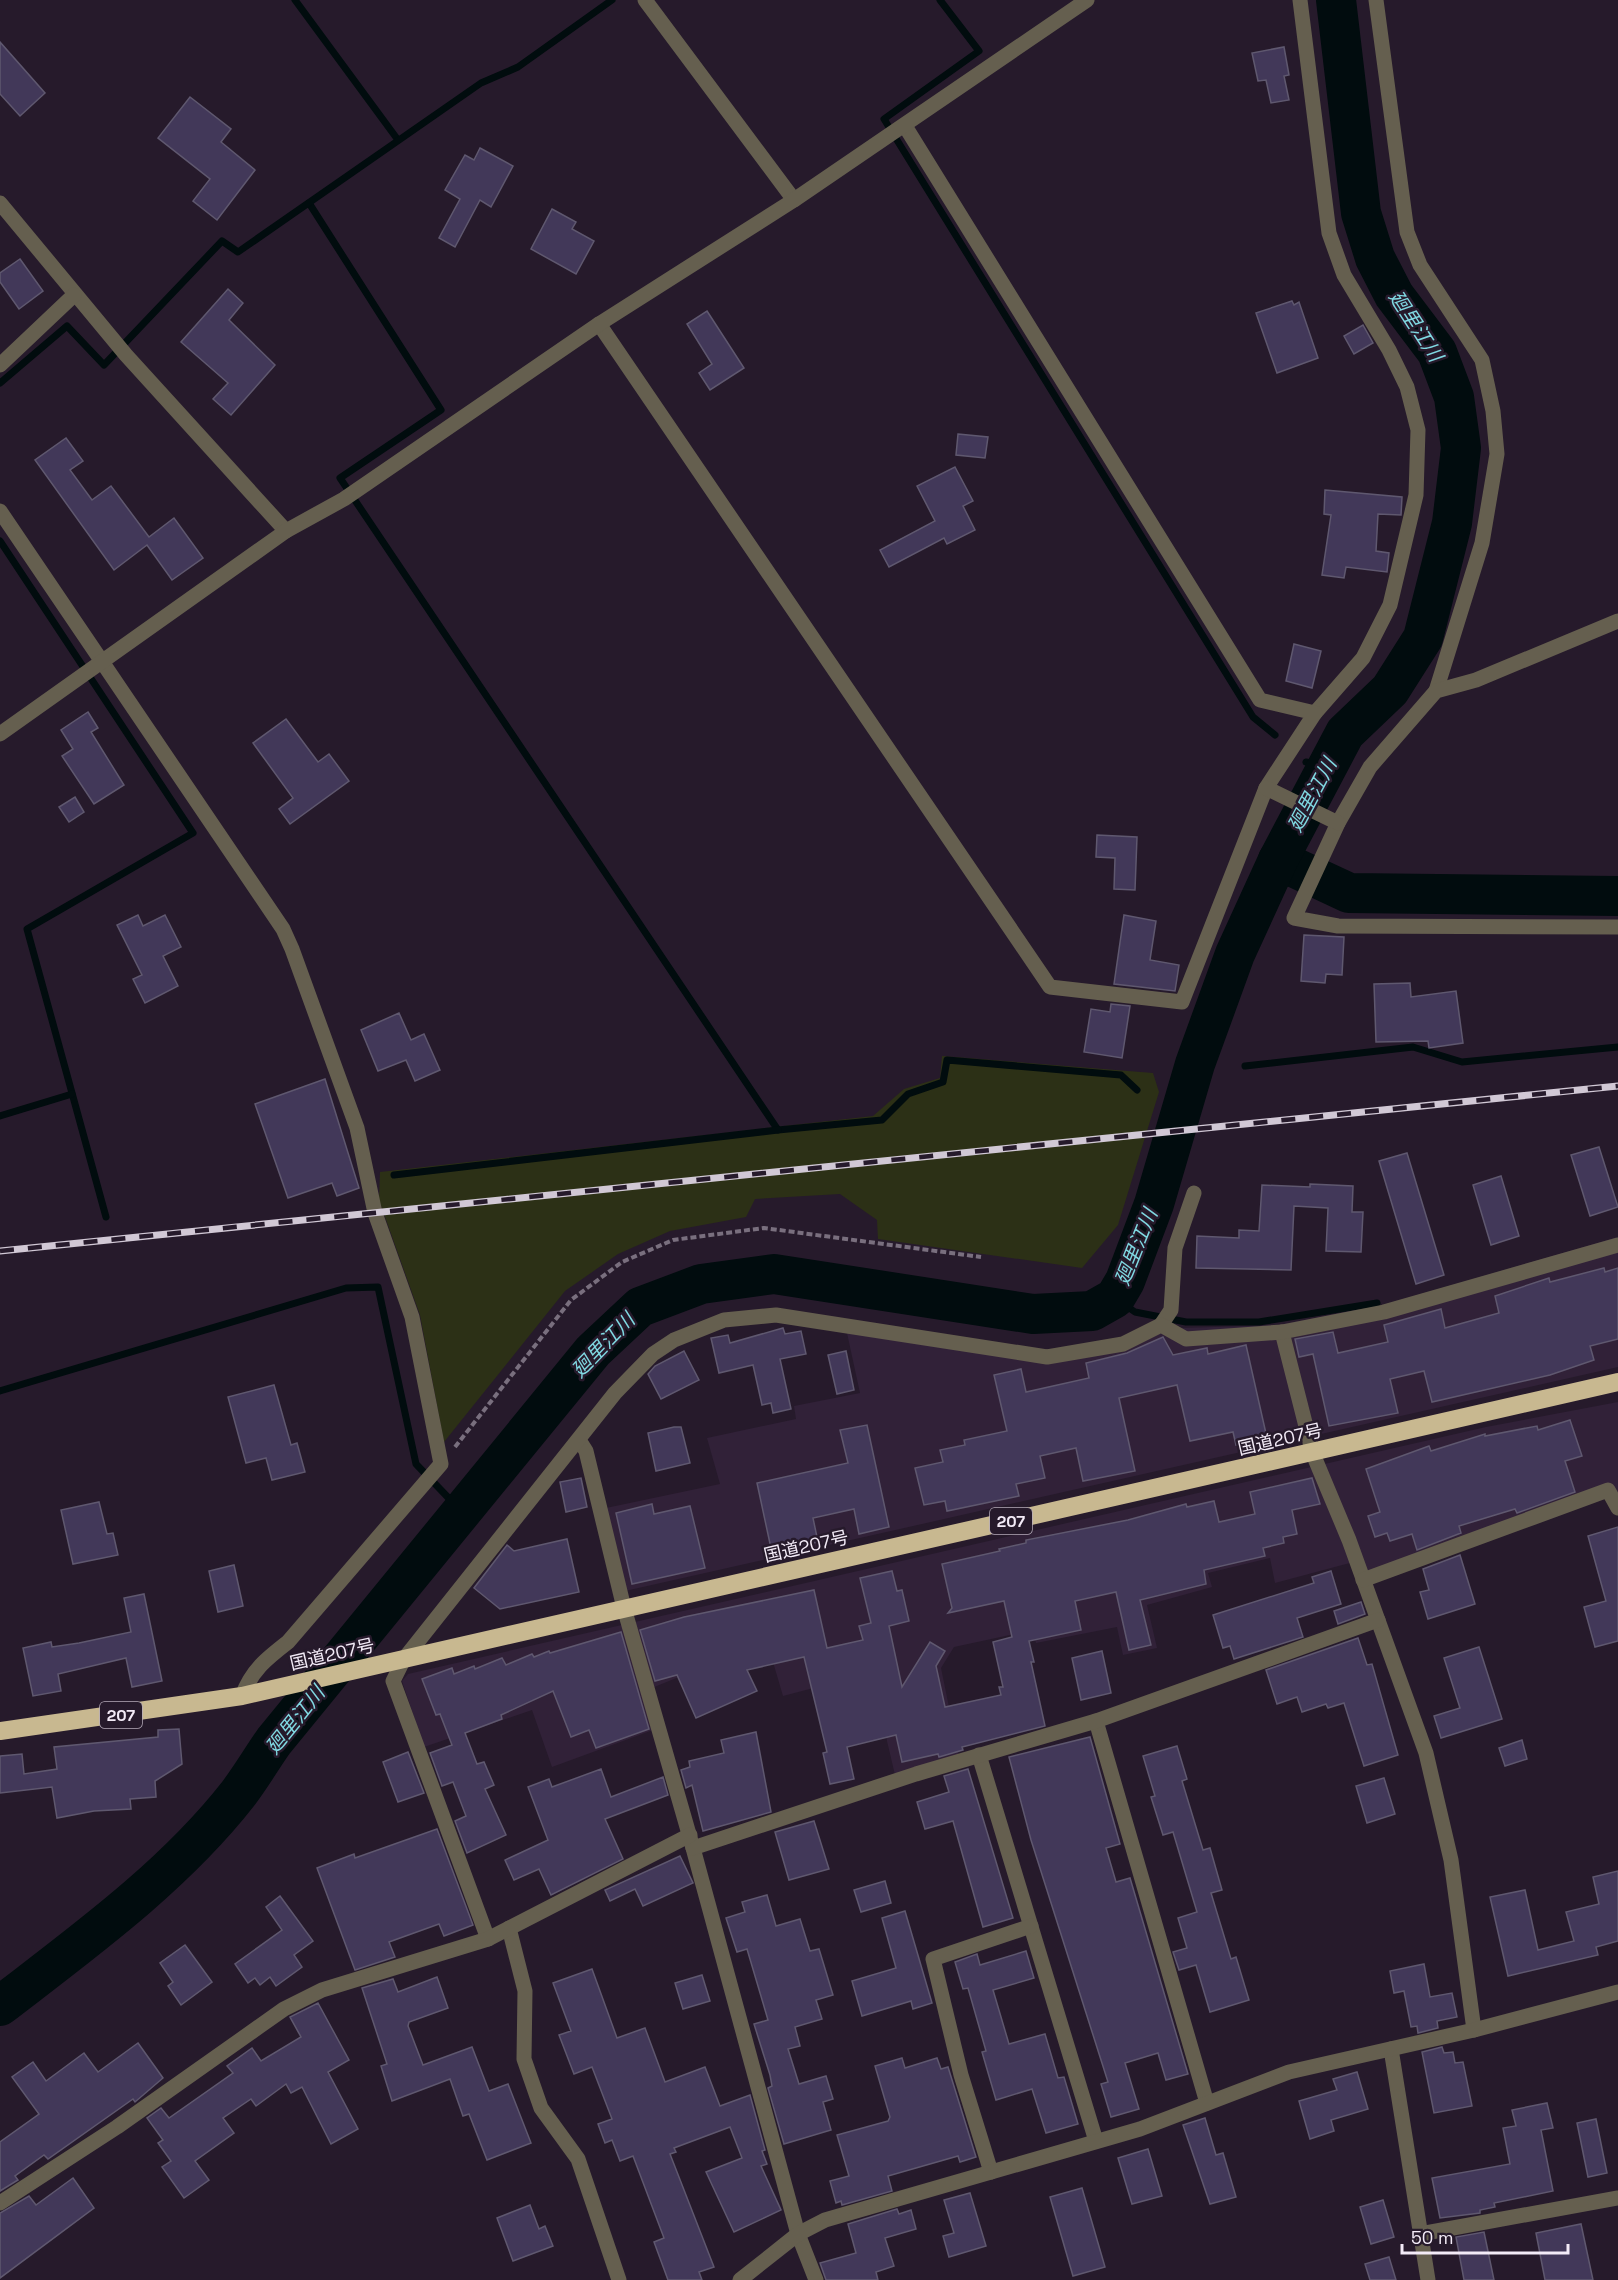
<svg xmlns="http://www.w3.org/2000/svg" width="1618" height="2280" viewBox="0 0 1618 2280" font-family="'Space Grotesk','Noto Sans JP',sans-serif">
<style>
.built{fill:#312138}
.green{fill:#2c3016}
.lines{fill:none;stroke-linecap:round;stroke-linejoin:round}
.stream{stroke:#010c0e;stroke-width:7}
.river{stroke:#010c0e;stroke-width:40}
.building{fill:#423859;stroke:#5f586f;stroke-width:1.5}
.path{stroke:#796f7e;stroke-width:4;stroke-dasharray:6 3;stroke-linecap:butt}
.minor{stroke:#655f4f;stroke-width:15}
.highway{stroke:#c8b890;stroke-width:18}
.rail-casing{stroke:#d1c8d5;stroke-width:7}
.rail{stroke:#261a2b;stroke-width:4.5;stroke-dasharray:14;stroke-linecap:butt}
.labels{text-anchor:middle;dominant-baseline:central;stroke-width:5;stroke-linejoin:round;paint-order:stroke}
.shield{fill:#261a2b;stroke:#b6acba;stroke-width:1.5}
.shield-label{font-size:16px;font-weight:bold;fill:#f3ebf7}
.street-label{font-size:18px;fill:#f3ebf7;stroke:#261a2b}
.water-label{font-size:20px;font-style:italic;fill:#80d9e2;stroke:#261a2b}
</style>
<rect width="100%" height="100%" fill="#261a2b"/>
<g class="built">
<polygon points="1618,1237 1618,1367 625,1591 606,1508 720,1484 707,1438 796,1419 794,1406 860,1393 847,1333 1048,1364 1166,1326 1181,1328 1278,1325 1383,1305"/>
<polygon points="1618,1402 1618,1499 1610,1486 1366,1574 1361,1560 1275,1583 1270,1558 1208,1573 1212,1587 1147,1605 1157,1648 1123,1655 1117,1627 1036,1643 1033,1630 954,1647 941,1668 959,1756 895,1775 875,1690 840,1681 783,1696 768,1645 728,1657 642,1692 653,1730 552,1767 532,1710 424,1747 402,1681 408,1674 1486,1427"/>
</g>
<polygon class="green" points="942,1056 1153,1073 1159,1092 1118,1225 1082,1268 878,1239 877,1220 840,1194 755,1199 746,1217 670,1231 618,1254 565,1291 444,1442 420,1315 379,1200 380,1172 873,1116 904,1089 940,1078"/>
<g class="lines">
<g class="stream">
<polyline points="295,0 398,140"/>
<polyline points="940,0 979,51 884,119 1253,717 1275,735"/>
<polyline points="309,203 441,410 340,478 778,1130 882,1120 908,1094 943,1082 947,1060 1121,1075 1137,1090"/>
<polyline points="0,383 67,326 104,365 222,241 238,252 481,83 518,67 612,0"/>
<polyline points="0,541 193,833 27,929 106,1217"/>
<polyline points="1306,762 1325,767"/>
<polyline points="1245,1066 1413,1047 1462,1062 1618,1047"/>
<polyline points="0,1116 72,1094"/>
<polyline points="394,1175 778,1130"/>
<polyline points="1115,1298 1135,1312 1186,1322 1259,1322 1377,1303"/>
<polyline points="0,1391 346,1288 378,1287 416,1464 463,1513"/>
</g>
<g class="river">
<polyline points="1278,860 1349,893 1618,896"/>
<path d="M0 2006C83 1942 173 1877 238 1794 251 1777 262 1758 274 1741L593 1351 640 1307 701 1284 774 1274 1033 1314 1092 1311 1115 1298 1125 1281 1154 1204 1195 1064 1235 954 1278 860 1345 733 1390 690 1423 638 1452 523 1461 448 1454 397 1437 352 1394 295 1375 258 1361 213 1336 0"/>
</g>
</g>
<g class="building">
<polygon points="0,42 45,93 20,116 0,94"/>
<polygon points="1284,47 1289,75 1284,76 1289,100 1271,103 1266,80 1258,81 1252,53"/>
<polygon points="190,97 231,129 221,142 255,170 217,220 193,201 210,179 158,138"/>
<polygon points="480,148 513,166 491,207 480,200 455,247 439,238 460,199 445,190 465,155 474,160"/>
<polygon points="552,209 576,222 572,229 594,241 576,274 531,249"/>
<polygon points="20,259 43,291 19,309 0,282 0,273"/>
<polygon points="228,289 243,303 229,320 275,365 231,415 213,399 228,383 181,342"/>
<polygon points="1292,301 1294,305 1299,302 1318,358 1277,373 1256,313"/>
<polygon points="707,311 744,368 710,390 699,373 712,364 687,324"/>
<polygon points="1363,325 1373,343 1354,354 1344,336"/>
<polygon points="958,434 988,437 985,458 956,455"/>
<polygon points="66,438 83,461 70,470 92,500 111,486 149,537 174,518 203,558 172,580 147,545 114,570 35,460"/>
<polygon points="955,467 973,501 963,506 975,530 947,544 944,538 889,567 880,550 935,521 917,486"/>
<polygon points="1325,490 1402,497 1401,515 1378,514 1376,551 1389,553 1387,572 1346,567 1344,578 1322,575 1331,515 1324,514"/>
<polygon points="1294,644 1321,651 1312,688 1286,681"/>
<polygon points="88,712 98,728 91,732 124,785 94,804 62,756 73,749 61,730"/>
<polygon points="286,719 318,762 329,754 349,781 290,824 279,809 293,798 253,743"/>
<polygon points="75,797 84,812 69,822 59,807"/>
<polygon points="1097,835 1137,837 1135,890 1114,889 1115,858 1096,857"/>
<polygon points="138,915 143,926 165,915 181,947 163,956 178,986 145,1003 133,979 142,975 117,925"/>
<polygon points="1124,915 1156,921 1150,960 1179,965 1175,991 1114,984"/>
<polygon points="1304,935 1344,937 1342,975 1326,974 1325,983 1301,981"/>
<polygon points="1410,983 1411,997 1456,991 1463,1043 1429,1048 1428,1041 1376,1042 1374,984"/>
<polygon points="1111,1004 1130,1006 1122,1058 1084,1052 1091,1009 1110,1012"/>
<polygon points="399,1013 411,1040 424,1034 440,1070 415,1081 406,1060 378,1071 361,1030"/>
<polygon points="325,1079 359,1188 337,1196 332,1183 288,1198 255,1104"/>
<polygon points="1599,1147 1618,1207 1590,1216 1571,1155"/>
<polygon points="1407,1153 1444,1275 1416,1284 1379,1161"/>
<polygon points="1501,1176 1519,1236 1491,1245 1473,1185"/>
<polygon points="1310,1184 1353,1186 1352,1212 1363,1212 1361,1252 1326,1251 1328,1208 1294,1206 1291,1270 1196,1268 1197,1236 1239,1238 1239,1230 1259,1231 1262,1185 1310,1187"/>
<polygon points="1604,1268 1605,1272 1618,1268 1618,1339 1590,1346 1594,1360 1550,1375 1432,1402 1424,1371 1390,1379 1398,1413 1329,1426 1313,1354 1299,1357 1295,1339 1333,1332 1338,1353 1388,1342 1384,1325 1441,1309 1445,1328 1499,1313 1495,1296 1549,1278 1550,1282"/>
<polygon points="783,1328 785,1334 801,1331 806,1354 780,1359 791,1409 773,1413 771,1403 762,1405 753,1365 719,1373 711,1338 728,1335 730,1343"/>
<polygon points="1163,1337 1173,1355 1207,1348 1208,1354 1246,1345 1267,1438 1236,1445 1233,1432 1190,1441 1177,1385 1119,1398 1135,1471 1083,1481 1076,1448 1040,1456 1045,1478 1016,1484 1019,1496 947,1511 945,1501 924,1505 915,1468 943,1462 940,1450 965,1445 964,1440 1007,1431 994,1375 1021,1369 1026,1392 1089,1378 1086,1363 1127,1353"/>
<polygon points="684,1351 699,1380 661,1399 648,1374 655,1366"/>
<polygon points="846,1351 854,1390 837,1394 828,1355"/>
<polygon points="274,1385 291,1445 297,1443 305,1472 272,1480 266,1458 246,1463 228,1397"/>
<polygon points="1570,1420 1582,1456 1565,1461 1575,1492 1517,1513 1515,1509 1459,1526 1461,1533 1417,1550 1412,1534 1390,1541 1387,1533 1375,1537 1368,1516 1380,1512 1366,1469 1429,1446 1431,1451 1485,1434 1485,1436 1537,1426 1538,1430"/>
<polygon points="867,1425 889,1527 859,1534 854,1509 813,1518 818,1542 772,1553 757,1483 848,1463 840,1430"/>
<polygon points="674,1427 681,1427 690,1463 656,1471 648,1433"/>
<polygon points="581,1478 587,1507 566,1512 560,1482"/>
<polygon points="1312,1478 1320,1504 1292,1510 1297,1534 1283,1537 1284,1543 1263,1548 1265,1556 1204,1570 1206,1584 1140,1600 1151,1645 1129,1650 1116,1592 1075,1601 1081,1630 1029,1641 1034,1662 1031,1662 1045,1726 962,1747 963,1750 939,1757 938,1754 902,1762 896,1735 847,1747 854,1779 830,1784 823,1753 827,1752 804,1657 747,1670 757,1691 696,1718 677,1675 655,1681 640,1630 684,1617 814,1590 827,1648 863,1640 859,1626 871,1623 860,1578 892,1571 897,1591 902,1590 909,1621 889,1626 902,1687 930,1642 945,1651 936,1666 945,1707 1001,1695 999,1687 1003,1687 993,1642 1012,1637 1004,1601 948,1613 952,1608 942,1564 1000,1551 999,1549 1026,1543 1026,1540 1128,1520 1186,1504 1187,1507 1214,1501 1219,1522 1255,1514 1250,1492"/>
<polygon points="99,1502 107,1534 113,1533 118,1555 73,1564 61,1510"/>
<polygon points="652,1504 654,1514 690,1506 705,1568 632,1584 616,1513"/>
<polygon points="1618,1527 1618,1641 1595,1647 1584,1607 1606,1601 1588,1536"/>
<polygon points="567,1539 579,1592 500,1609 474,1588 507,1545 514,1551"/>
<polygon points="1460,1555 1475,1604 1428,1619 1420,1592 1429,1590 1423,1569"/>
<polygon points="234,1565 243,1606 218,1612 209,1571"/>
<polygon points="1331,1571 1341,1604 1297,1618 1303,1637 1234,1659 1230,1646 1223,1648 1213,1615 1314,1583 1312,1577"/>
<polygon points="144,1594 162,1681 132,1687 126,1658 58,1674 61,1691 33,1696 23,1648 51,1642 52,1647 79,1643 131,1632 124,1598"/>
<polygon points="1361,1602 1365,1614 1338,1624 1334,1611"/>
<polygon points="621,1632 649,1729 596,1748 589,1730 571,1737 553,1691 501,1715 502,1719 465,1733 477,1764 484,1762 494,1785 485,1789 506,1835 467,1853 455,1821 466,1816 453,1782 442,1786 430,1753 452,1745 440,1714 436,1715 422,1679 452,1668 454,1674 474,1666 475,1669 502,1658 506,1665 532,1654 534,1657 549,1651 550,1653"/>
<polygon points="1358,1638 1367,1665 1372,1664 1398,1755 1364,1766 1344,1703 1328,1708 1326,1704 1302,1712 1297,1697 1277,1704 1266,1670"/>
<polygon points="1479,1647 1502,1719 1441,1738 1434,1716 1460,1708 1444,1658"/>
<polygon points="1102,1651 1111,1693 1081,1700 1072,1658"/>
<polygon points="179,1729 182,1764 155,1781 156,1797 130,1799 131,1809 94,1811 57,1818 52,1787 0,1793 0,1756 22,1754 24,1774 57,1769 54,1747 158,1737 158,1730"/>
<polygon points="756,1732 771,1812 703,1831 692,1785 686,1788 681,1770 690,1767 689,1761 724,1753 721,1740"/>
<polygon points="1090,1737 1120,1844 1106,1848 1116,1882 1130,1878 1188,2074 1166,2080 1158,2053 1125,2063 1139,2109 1111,2117 1101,2084 1108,2082 1031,1840 1009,1757"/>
<polygon points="1522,1740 1527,1759 1505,1766 1499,1748"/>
<polygon points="1177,1746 1187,1779 1182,1781 1203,1850 1210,1848 1222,1890 1211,1893 1231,1959 1236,1957 1249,2000 1210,2012 1196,1965 1179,1970 1173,1952 1187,1948 1178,1918 1197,1912 1173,1832 1163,1835 1151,1797 1155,1796 1143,1756"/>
<polygon points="408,1752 424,1793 398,1802 383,1762"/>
<polygon points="601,1769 611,1797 663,1777 668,1795 605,1819 623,1859 551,1895 539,1869 514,1880 505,1860 548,1840 528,1787 549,1779 552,1787"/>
<polygon points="968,1769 1013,1918 983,1927 953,1821 925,1829 917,1802 949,1792 944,1776"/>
<polygon points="1384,1778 1395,1814 1367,1823 1356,1786"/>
<polygon points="814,1821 829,1869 789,1880 775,1832"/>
<polygon points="437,1829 473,1925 444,1936 439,1924 389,1942 395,1957 355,1970 317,1868 354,1854 355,1858"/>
<polygon points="680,1856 693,1883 643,1906 635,1889 610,1901 605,1890"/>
<polygon points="1618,1871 1618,1941 1596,1947 1598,1955 1508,1976 1490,1897 1525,1890 1538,1950 1574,1941 1566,1912 1599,1904 1593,1877"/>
<polygon points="885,1881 891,1903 861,1912 854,1890"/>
<polygon points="767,1895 776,1926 800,1919 810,1951 819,1949 833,1995 816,2000 822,2019 795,2027 800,2046 788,2049 799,2084 826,2076 833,2099 823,2102 831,2130 784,2144 768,2088 772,2086 770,2075 754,2024 768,2020 747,1949 737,1952 726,1918 745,1912 742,1902"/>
<polygon points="280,1896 313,1941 294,1955 302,1967 276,1986 270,1977 260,1985 255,1978 248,1983 235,1964 282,1930 266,1907"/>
<polygon points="905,1911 932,2003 913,2009 911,2001 862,2016 852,1981 896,1968 882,1918"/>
<polygon points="185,1945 212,1982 181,2005 168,1986 173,1982 160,1963"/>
<polygon points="1026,1951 1034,1978 993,1990 1009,2044 1045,2034 1058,2078 1064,2077 1078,2124 1046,2133 1032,2089 996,2100 982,2052 986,2051 968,1988 963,1989 955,1962 977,1954 980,1965"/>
<polygon points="1424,1964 1430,1997 1452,1993 1457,2017 1437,2021 1438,2028 1418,2033 1417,2026 1411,2027 1404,1991 1394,1993 1390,1971"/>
<polygon points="592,1969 617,2038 645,2028 665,2082 705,2067 720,2106 750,2095 765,2150 762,2151 767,2164 761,2166 781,2210 734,2232 706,2172 742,2158 730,2127 674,2148 676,2152 670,2154 714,2267 699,2272 702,2280 668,2280 654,2242 664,2238 633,2156 620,2161 612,2140 605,2143 598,2124 612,2119 592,2067 574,2074 559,2035 571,2031 553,1983"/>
<polygon points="702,1975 710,2001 683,2009 675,1983"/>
<polygon points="437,1977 448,2008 409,2022 408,2026 423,2065 472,2047 489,2091 508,2084 531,2143 487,2160 469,2114 463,2116 450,2079 392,2101 381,2066 387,2064 362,1988 393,1979 398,1992"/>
<polygon points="318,2003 349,2060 328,2072 358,2129 331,2144 302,2087 291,2093 286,2084 256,2106 251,2099 223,2118 234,2133 195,2161 209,2180 184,2198 162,2167 171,2161 158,2143 163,2140 147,2118 161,2108 169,2118 233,2073 227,2066 252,2048 261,2061 301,2037 290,2017"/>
<polygon points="138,2043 163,2078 135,2102 133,2099 48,2159 44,2155 15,2176 18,2180 0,2191 0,2142 39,2114 12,2077 33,2062 46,2081 84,2053 98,2072"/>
<polygon points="1442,2047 1444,2053 1453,2052 1455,2063 1463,2062 1472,2106 1434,2113 1422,2052"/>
<polygon points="902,2058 905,2068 937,2058 941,2069 948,2067 976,2157 960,2162 958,2156 888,2176 892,2191 842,2205 841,2201 836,2203 830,2181 849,2176 837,2135 888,2121 890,2117 875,2066"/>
<polygon points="1357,2072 1368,2109 1331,2120 1334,2131 1310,2139 1299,2101 1337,2090 1333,2079"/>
<polygon points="1547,2103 1553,2128 1541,2130 1553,2191 1494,2203 1495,2207 1480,2210 1480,2213 1440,2218 1432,2178 1510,2164 1503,2128 1516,2126 1512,2110"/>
<polygon points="1205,2118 1216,2155 1223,2153 1236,2197 1210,2204 1183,2125"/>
<polygon points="1596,2119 1607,2173 1588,2177 1577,2123"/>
<polygon points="1148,2149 1162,2196 1132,2204 1118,2158"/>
<polygon points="73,2178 94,2208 0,2278 0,2213 29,2196 36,2205"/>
<polygon points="1082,2188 1105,2267 1073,2276 1050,2197"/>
<polygon points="970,2193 986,2246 949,2257 943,2236 954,2233 944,2200"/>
<polygon points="1383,2200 1394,2237 1371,2244 1360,2207"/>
<polygon points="530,2205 539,2229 545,2226 553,2246 513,2261 497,2218"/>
<polygon points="897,2209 899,2214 911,2210 916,2229 885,2238 894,2266 876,2272 878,2280 826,2280 820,2263 856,2253 848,2224"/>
<polygon points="1581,2224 1593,2280 1545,2280 1536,2233"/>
<polygon points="1484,2232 1494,2280 1464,2280 1456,2237"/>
<polygon points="1389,2257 1396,2280 1370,2280 1365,2264"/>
</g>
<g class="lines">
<polyline class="path" points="455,1447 571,1300 622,1262 673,1240 764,1228 981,1257"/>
<g class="minor">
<polyline points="645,0 794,200"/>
<polyline points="1300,0 1329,233 1344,275 1389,350 1407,387 1418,430 1416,495 1390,605 1363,658 1315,713"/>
<polyline points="1376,0 1407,232 1420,265 1482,360 1493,411 1497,454 1482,543 1436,691"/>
<polyline points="0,203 126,355 286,531"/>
<polyline points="599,324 1050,987 1182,1002 1266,788 1315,713 1260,700 905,126"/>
<polyline points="0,365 74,295"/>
<path d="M0 511 283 929 292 949 357 1128 375 1213 412 1317 441 1464 288 1642C266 1659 252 1670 242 1696"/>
<polyline points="1618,621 1476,680 1436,691 1370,767 1338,823 1294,918 1338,926 1618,927"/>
<polyline points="0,734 286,531 344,499 599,324 794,200 1087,0"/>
<polyline points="1266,788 1338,823"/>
<polyline points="1161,1325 1171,1310 1175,1248 1194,1193"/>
<polyline points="1282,1332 1313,1454 1349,1540 1426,1753 1451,1860 1474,2030"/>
<polyline points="579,1440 586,1451 624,1608 693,1848 798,2234 816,2280"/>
<polyline points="1363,1580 1608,1490 1618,1508"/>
<polyline points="1096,1721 1207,2103"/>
<polyline points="979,1755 1096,2141"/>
<polyline points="693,1848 916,1774 1096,1721 1378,1620"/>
<polyline points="509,1928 525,1991 524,2059 541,2108 578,2159 619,2280"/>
<polyline points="488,1939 393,1681 404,1659 615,1393 653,1354 674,1340 724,1320 776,1315 1047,1357 1123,1344 1161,1325 1186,1339 1282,1332 1384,1312 1618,1245"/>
<polyline points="1391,2049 1428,2280"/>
<polyline points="991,2172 961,2075 933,1959 1031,1926"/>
<polyline points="0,2203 117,2127 284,2009 322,1990 488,1939 690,1835"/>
<polyline points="1420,2234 1618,2198"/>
<polyline points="740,2280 798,2234 825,2220 1140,2129 1289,2072 1474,2030 1618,1992"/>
</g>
<polyline class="highway" points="0,1731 242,1696 1618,1382"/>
<g class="rail-casing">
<polyline id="rail" points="0,1251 1618,1086"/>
</g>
<use href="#rail" class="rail"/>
</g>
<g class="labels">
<g class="shield">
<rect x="990" y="1508" width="42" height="26" rx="4.5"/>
<rect x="100" y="1702" width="42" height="26" rx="4.5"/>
</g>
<g class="shield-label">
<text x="1011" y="1521">207</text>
<text x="121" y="1715">207</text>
</g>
<g class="street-label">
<text transform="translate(1280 1439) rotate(-13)">国道207号</text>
<text transform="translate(806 1546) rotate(-13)">国道207号</text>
<text transform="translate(332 1654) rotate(-13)">国道207号</text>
</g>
<g class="water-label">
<text transform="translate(1416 326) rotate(57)">廻里江川</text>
<text transform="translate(1312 795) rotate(-62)">廻里江川</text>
<text transform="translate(1136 1247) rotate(-68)">廻里江川</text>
<text transform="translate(603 1345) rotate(-46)">廻里江川</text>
<text transform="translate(295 1720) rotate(-51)">廻里江川</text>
</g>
</g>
<path d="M1402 2244v9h166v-9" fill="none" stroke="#f3ebf7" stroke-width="3"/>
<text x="1411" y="2244" font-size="18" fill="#f3ebf7" stroke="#261a2b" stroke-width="4.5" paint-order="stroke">50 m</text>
</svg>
